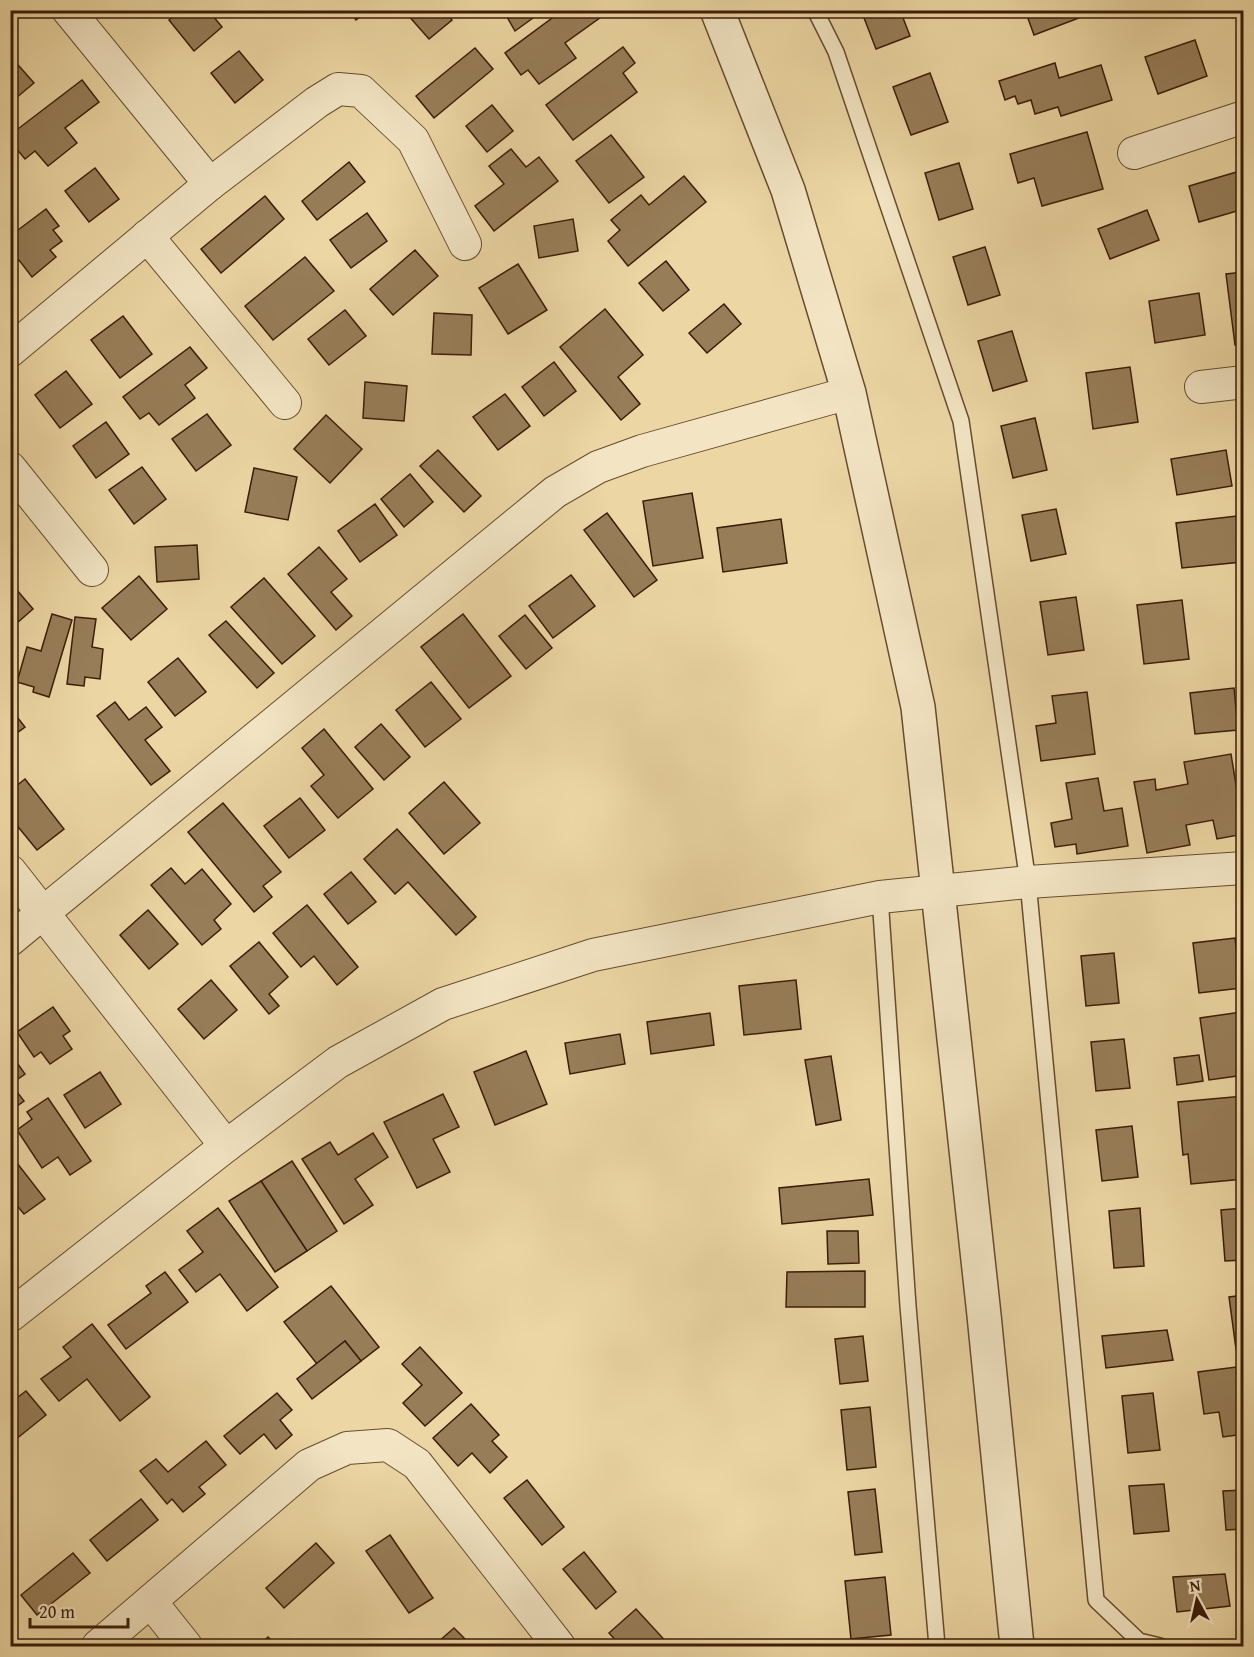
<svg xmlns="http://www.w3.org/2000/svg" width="1254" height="1657" viewBox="0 0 1254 1657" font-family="'Gentium Book Plus',serif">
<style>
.building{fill:#977e59;stroke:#3a1d07;stroke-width:1.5}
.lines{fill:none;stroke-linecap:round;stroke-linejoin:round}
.service-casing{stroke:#664c2e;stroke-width:18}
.minor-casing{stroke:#664c2e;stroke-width:34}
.tertiary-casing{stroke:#664c2e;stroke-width:36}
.service{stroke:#f3e5c4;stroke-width:15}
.minor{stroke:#f3e5c4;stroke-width:32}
.tertiary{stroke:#f3e5c4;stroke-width:33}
</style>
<rect width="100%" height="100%" fill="#ecd7a4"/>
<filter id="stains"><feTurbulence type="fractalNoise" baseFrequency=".00333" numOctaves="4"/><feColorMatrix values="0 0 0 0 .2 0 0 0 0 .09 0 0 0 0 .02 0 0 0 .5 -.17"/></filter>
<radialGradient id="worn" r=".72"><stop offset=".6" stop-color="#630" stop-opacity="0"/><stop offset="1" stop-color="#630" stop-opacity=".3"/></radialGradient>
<g class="building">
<polygon points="181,10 208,10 222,27 194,51 169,20"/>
<polygon points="349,10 369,10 356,20"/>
<polygon points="411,10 445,10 452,20 429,39 407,14"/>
<polygon points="503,10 544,10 515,31"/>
<polygon points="563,10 596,10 601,17 565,43 576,58 539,84 528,70 521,75 505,53"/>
<polygon points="861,10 900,10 910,36 876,49"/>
<polygon points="1025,10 1082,10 1084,16 1034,35"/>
<polygon points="1195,40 1207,76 1158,94 1145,57"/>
<polygon points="623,47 635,63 623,73 637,92 573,140 546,105"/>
<polygon points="475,48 493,69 434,118 416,96"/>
<polygon points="239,51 263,80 235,103 211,73"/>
<polygon points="11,57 34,83 10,103 10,58"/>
<polygon points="1055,63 1059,78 1101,65 1112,100 1061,116 1058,107 1035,114 1031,100 1018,104 1015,96 1005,100 999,81"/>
<polygon points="930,73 948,122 911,135 893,87"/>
<polygon points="82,80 99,102 65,128 77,143 48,166 35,151 25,159 10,141 10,135"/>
<polygon points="492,105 513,131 487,152 466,126"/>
<polygon points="1087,132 1103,189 1042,206 1034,178 1018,183 1010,154"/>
<polygon points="611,135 644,177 609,203 576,161"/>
<polygon points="511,149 526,167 539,157 558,181 494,231 475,206 504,184 489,166"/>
<polygon points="349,162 365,182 317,220 302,201"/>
<polygon points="959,163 973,209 939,220 925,173"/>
<polygon points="95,168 119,199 89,222 65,191"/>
<polygon points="1240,171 1244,183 1244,209 1199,222 1189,186"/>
<polygon points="684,176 706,202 628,266 608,241 620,230 611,220 641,195 649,205"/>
<polygon points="265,196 284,219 221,273 201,249"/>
<polygon points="46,209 59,226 53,230 62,241 50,250 56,257 32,277 19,260 10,267 10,236"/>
<polygon points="1147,210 1159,240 1110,259 1098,229"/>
<polygon points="367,213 387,241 351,268 330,240"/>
<polygon points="573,219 578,251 539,258 534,226"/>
<polygon points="985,247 1000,295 968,305 953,257"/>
<polygon points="415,250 438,276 393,315 370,289"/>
<polygon points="305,257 334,291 273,340 245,306"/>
<polygon points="666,261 689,290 663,311 639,283"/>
<polygon points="518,264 547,310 508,334 479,288"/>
<polygon points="1244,272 1244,344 1235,345 1226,274"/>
<polygon points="1199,293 1205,335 1155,343 1149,301"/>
<polygon points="724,304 741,324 707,353 689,333"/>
<polygon points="605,309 643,355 618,377 640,404 621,420 560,347"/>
<polygon points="345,310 366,336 329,365 308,339"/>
<polygon points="434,313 472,315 471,355 432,354"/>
<polygon points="123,316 152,354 120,378 91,340"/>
<polygon points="1012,331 1027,381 993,391 978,341"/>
<polygon points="190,347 207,368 185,385 195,398 159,425 149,413 140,419 123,397"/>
<polygon points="554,362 576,391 544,416 522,387"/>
<polygon points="1130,367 1138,422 1093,429 1086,373"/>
<polygon points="66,371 92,404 60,428 35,395"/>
<polygon points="365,382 407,386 404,421 363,418"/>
<polygon points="505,394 530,426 498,450 473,417"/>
<polygon points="207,414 231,445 196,471 172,439"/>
<polygon points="326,415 362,449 330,483 294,449"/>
<polygon points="1035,418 1047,470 1013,478 1001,426"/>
<polygon points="106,422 129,454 96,478 73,446"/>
<polygon points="438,450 481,496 464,512 420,466"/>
<polygon points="1226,450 1232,486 1177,495 1171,459"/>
<polygon points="142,467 166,499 134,524 109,490"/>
<polygon points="254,468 297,477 288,520 245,512"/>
<polygon points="410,474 433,502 404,527 381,499"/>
<polygon points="692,493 703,558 653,566 643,501"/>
<polygon points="375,504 397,535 360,562 338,531"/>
<polygon points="1056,509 1066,554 1031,561 1022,515"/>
<polygon points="607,513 657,580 634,597 584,530"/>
<polygon points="1237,516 1242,562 1182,568 1176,523"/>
<polygon points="781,519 787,563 723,572 717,528"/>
<polygon points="197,545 199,579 157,582 155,547"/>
<polygon points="319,547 347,579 331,592 352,616 336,630 288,574"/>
<polygon points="571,575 595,606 553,638 529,606"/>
<polygon points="139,576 167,609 131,640 102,608"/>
<polygon points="264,578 315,636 282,664 231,607"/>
<polygon points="10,582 33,609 10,629"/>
<polygon points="1076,597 1084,650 1048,655 1040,602"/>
<polygon points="1182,600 1189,659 1144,664 1137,605"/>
<polygon points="52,614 72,620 49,697 33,692 34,687 17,682 27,647 41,651"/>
<polygon points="463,614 511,676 469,708 421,647"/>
<polygon points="525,615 552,648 526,669 499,636"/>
<polygon points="75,617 96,619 92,647 103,649 100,679 85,677 84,686 67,684"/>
<polygon points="226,621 274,673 257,688 209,635"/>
<polygon points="178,658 206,692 175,716 148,682"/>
<polygon points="431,682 461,719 425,747 396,710"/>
<polygon points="1234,688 1238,730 1195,734 1190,693"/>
<polygon points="1087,692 1095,754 1041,761 1036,726 1056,723 1052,696"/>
<polygon points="115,702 129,720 146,707 162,727 145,740 170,771 151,785 97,716"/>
<polygon points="10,708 25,727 10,738"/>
<polygon points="381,724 410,757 384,780 355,747"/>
<polygon points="324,729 373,789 338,818 311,786 324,775 302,748"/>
<polygon points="1231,754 1244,834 1217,839 1213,820 1186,825 1190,845 1147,853 1134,782 1155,779 1156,790 1188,784 1184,762"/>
<polygon points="1098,778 1104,811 1122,808 1128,846 1077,854 1076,844 1055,847 1051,823 1072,819 1066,783"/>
<polygon points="25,779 64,829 37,850 10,817 10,791"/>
<polygon points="444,782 480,823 444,854 409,813"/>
<polygon points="300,798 325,830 289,858 264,826"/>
<polygon points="223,803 281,872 263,886 272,897 254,912 188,832"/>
<polygon points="397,829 476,917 456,935 408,882 395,894 364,859"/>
<polygon points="171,868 185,884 202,869 231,904 214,920 221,929 202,945 151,885"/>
<polygon points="351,872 376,902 348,924 324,894"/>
<polygon points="307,905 358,967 337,985 314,956 301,967 273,933"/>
<polygon points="148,910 178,944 149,969 120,935"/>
<polygon points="1235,938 1241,988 1199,993 1193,943"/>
<polygon points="259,942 288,977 269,994 279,1006 269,1014 230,966"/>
<polygon points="1114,953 1119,1003 1086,1006 1081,956"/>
<polygon points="211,980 237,1010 204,1039 178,1009"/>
<polygon points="796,980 801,1029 744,1035 739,986"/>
<polygon points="53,1007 70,1031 63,1036 72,1049 50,1064 41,1052 34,1057 17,1032"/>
<polygon points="1241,1012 1244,1075 1209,1080 1200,1018"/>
<polygon points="710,1013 714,1045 651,1054 647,1022"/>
<polygon points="620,1034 625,1064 570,1074 565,1043"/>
<polygon points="1124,1039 1130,1088 1096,1091 1091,1042"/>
<polygon points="526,1051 547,1104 495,1125 474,1072"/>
<polygon points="10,1053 25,1074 11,1084 24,1101 10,1111"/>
<polygon points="1199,1055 1203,1081 1177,1085 1174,1058"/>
<polygon points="831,1056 841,1120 816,1125 805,1060"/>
<polygon points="100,1072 121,1104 85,1128 64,1095"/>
<polygon points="443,1094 459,1127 433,1139 450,1172 417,1188 384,1122"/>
<polygon points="1244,1096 1244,1179 1191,1184 1188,1154 1183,1155 1178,1102"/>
<polygon points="48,1098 91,1161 70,1175 58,1157 42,1168 17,1130 32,1119 27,1112"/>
<polygon points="1132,1126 1138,1177 1102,1181 1096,1130"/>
<polygon points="373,1133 388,1157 355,1179 373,1205 344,1224 302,1159 330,1142 338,1155"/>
<polygon points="10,1154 45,1199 24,1214 10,1197"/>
<polygon points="292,1161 337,1231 307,1251 261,1181"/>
<polygon points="869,1179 873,1215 782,1224 779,1188"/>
<polygon points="261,1181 307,1251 275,1272 229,1201"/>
<polygon points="218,1208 278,1287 247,1311 220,1274 196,1292 179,1270 203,1252 187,1231"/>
<polygon points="1140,1208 1144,1266 1114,1268 1109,1211"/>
<polygon points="1244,1208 1244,1260 1225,1261 1221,1210"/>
<polygon points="827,1231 858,1231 859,1263 828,1264"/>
<polygon points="865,1271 865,1307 786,1307 787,1272"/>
<polygon points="165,1272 188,1302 126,1349 108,1325 151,1293 146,1286"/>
<polygon points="331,1286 379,1347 361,1361 345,1341 317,1364 284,1322"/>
<polygon points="1244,1295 1244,1348 1236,1349 1229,1297"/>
<polygon points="92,1324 150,1397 120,1421 87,1379 59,1401 41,1379 71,1357 63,1347"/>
<polygon points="1167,1330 1173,1360 1106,1368 1102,1336"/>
<polygon points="863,1336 868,1381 840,1384 835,1339"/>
<polygon points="345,1341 361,1361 312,1399 297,1379"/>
<polygon points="420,1347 462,1393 425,1426 403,1403 422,1385 402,1364"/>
<polygon points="1244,1366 1244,1434 1223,1437 1219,1412 1204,1414 1198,1372"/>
<polygon points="26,1391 46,1415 10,1444 10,1403"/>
<polygon points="277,1393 292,1410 280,1420 292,1435 276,1449 264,1434 240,1454 224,1436"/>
<polygon points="1153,1393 1160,1450 1128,1453 1122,1396"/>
<polygon points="471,1404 499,1435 492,1441 507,1457 490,1473 472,1453 458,1466 433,1438"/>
<polygon points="870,1407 876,1467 847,1470 841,1410"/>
<polygon points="206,1441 226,1465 199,1487 205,1494 183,1512 172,1499 167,1504 140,1471 156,1459 168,1472"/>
<polygon points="527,1480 564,1527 542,1545 504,1498"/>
<polygon points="1164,1484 1169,1531 1134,1534 1129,1486"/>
<polygon points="875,1489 882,1552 855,1555 848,1492"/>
<polygon points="1244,1490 1244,1529 1226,1530 1223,1491"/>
<polygon points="141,1499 158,1520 107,1561 90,1540"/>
<polygon points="390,1535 433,1598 409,1613 366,1551"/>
<polygon points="316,1543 334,1563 284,1608 266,1588"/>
<polygon points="584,1552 616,1592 596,1609 563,1569"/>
<polygon points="73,1553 90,1573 37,1615 21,1595"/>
<polygon points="1225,1574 1230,1606 1177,1612 1173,1577"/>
<polygon points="885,1577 891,1635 851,1639 845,1581"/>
<polygon points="636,1609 670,1646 621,1646 609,1633"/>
<polygon points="454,1628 472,1646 440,1646 437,1643"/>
<polygon points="268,1637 277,1646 258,1646"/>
</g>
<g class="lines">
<g class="service-casing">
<g id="service">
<polyline points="815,10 836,52 961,421 1028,882 1096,1600 1139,1641 1160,1646"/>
<polyline points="880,897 908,1306 937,1646"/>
</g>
</g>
<g class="minor-casing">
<g id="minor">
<polyline points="68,10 210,184"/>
<polyline points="1134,153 1244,117"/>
<polyline points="147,236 285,403"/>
<polyline points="10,351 210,184 317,102 338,89 361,91 413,140 465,244"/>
<polyline points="1201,387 1244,382"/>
<polyline points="10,468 92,570"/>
<polyline points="10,871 226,1146"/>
<polyline points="10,940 555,492 598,467 642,451 849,393"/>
<polyline points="10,1316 226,1146 338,1062 443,1004 593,955 880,897 1028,882 1244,868"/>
<polyline points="151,1602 186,1646"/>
<polyline points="98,1646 309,1465 347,1448 388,1445 417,1464 559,1646"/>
</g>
</g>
<g class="tertiary-casing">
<polyline id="tertiary" points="717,10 788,190 849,393 918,707 984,1315 1017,1646"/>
</g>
<use href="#service" class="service"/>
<use href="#minor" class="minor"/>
<use href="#tertiary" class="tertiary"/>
</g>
<rect width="1254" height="1657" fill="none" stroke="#ecd7a4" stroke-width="36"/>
<rect x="12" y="12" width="1230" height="1633" fill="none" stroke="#3a1d07" stroke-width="3"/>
<rect x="18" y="18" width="1218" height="1621" fill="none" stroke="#3a1d07" stroke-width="1.5"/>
<g transform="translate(1197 1600) rotate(352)" stroke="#f3e5c4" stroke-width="4.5" paint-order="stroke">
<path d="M0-4.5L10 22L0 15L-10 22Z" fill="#3a1d07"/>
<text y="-9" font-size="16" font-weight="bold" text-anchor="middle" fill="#3a1d07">N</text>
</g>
<path d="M30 1618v9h98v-9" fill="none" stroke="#3a1d07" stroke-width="3"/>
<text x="39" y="1618" font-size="18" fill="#3a1d07" stroke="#f3e5c4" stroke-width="4.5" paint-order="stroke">20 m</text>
<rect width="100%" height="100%" filter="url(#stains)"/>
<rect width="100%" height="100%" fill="url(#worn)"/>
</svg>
